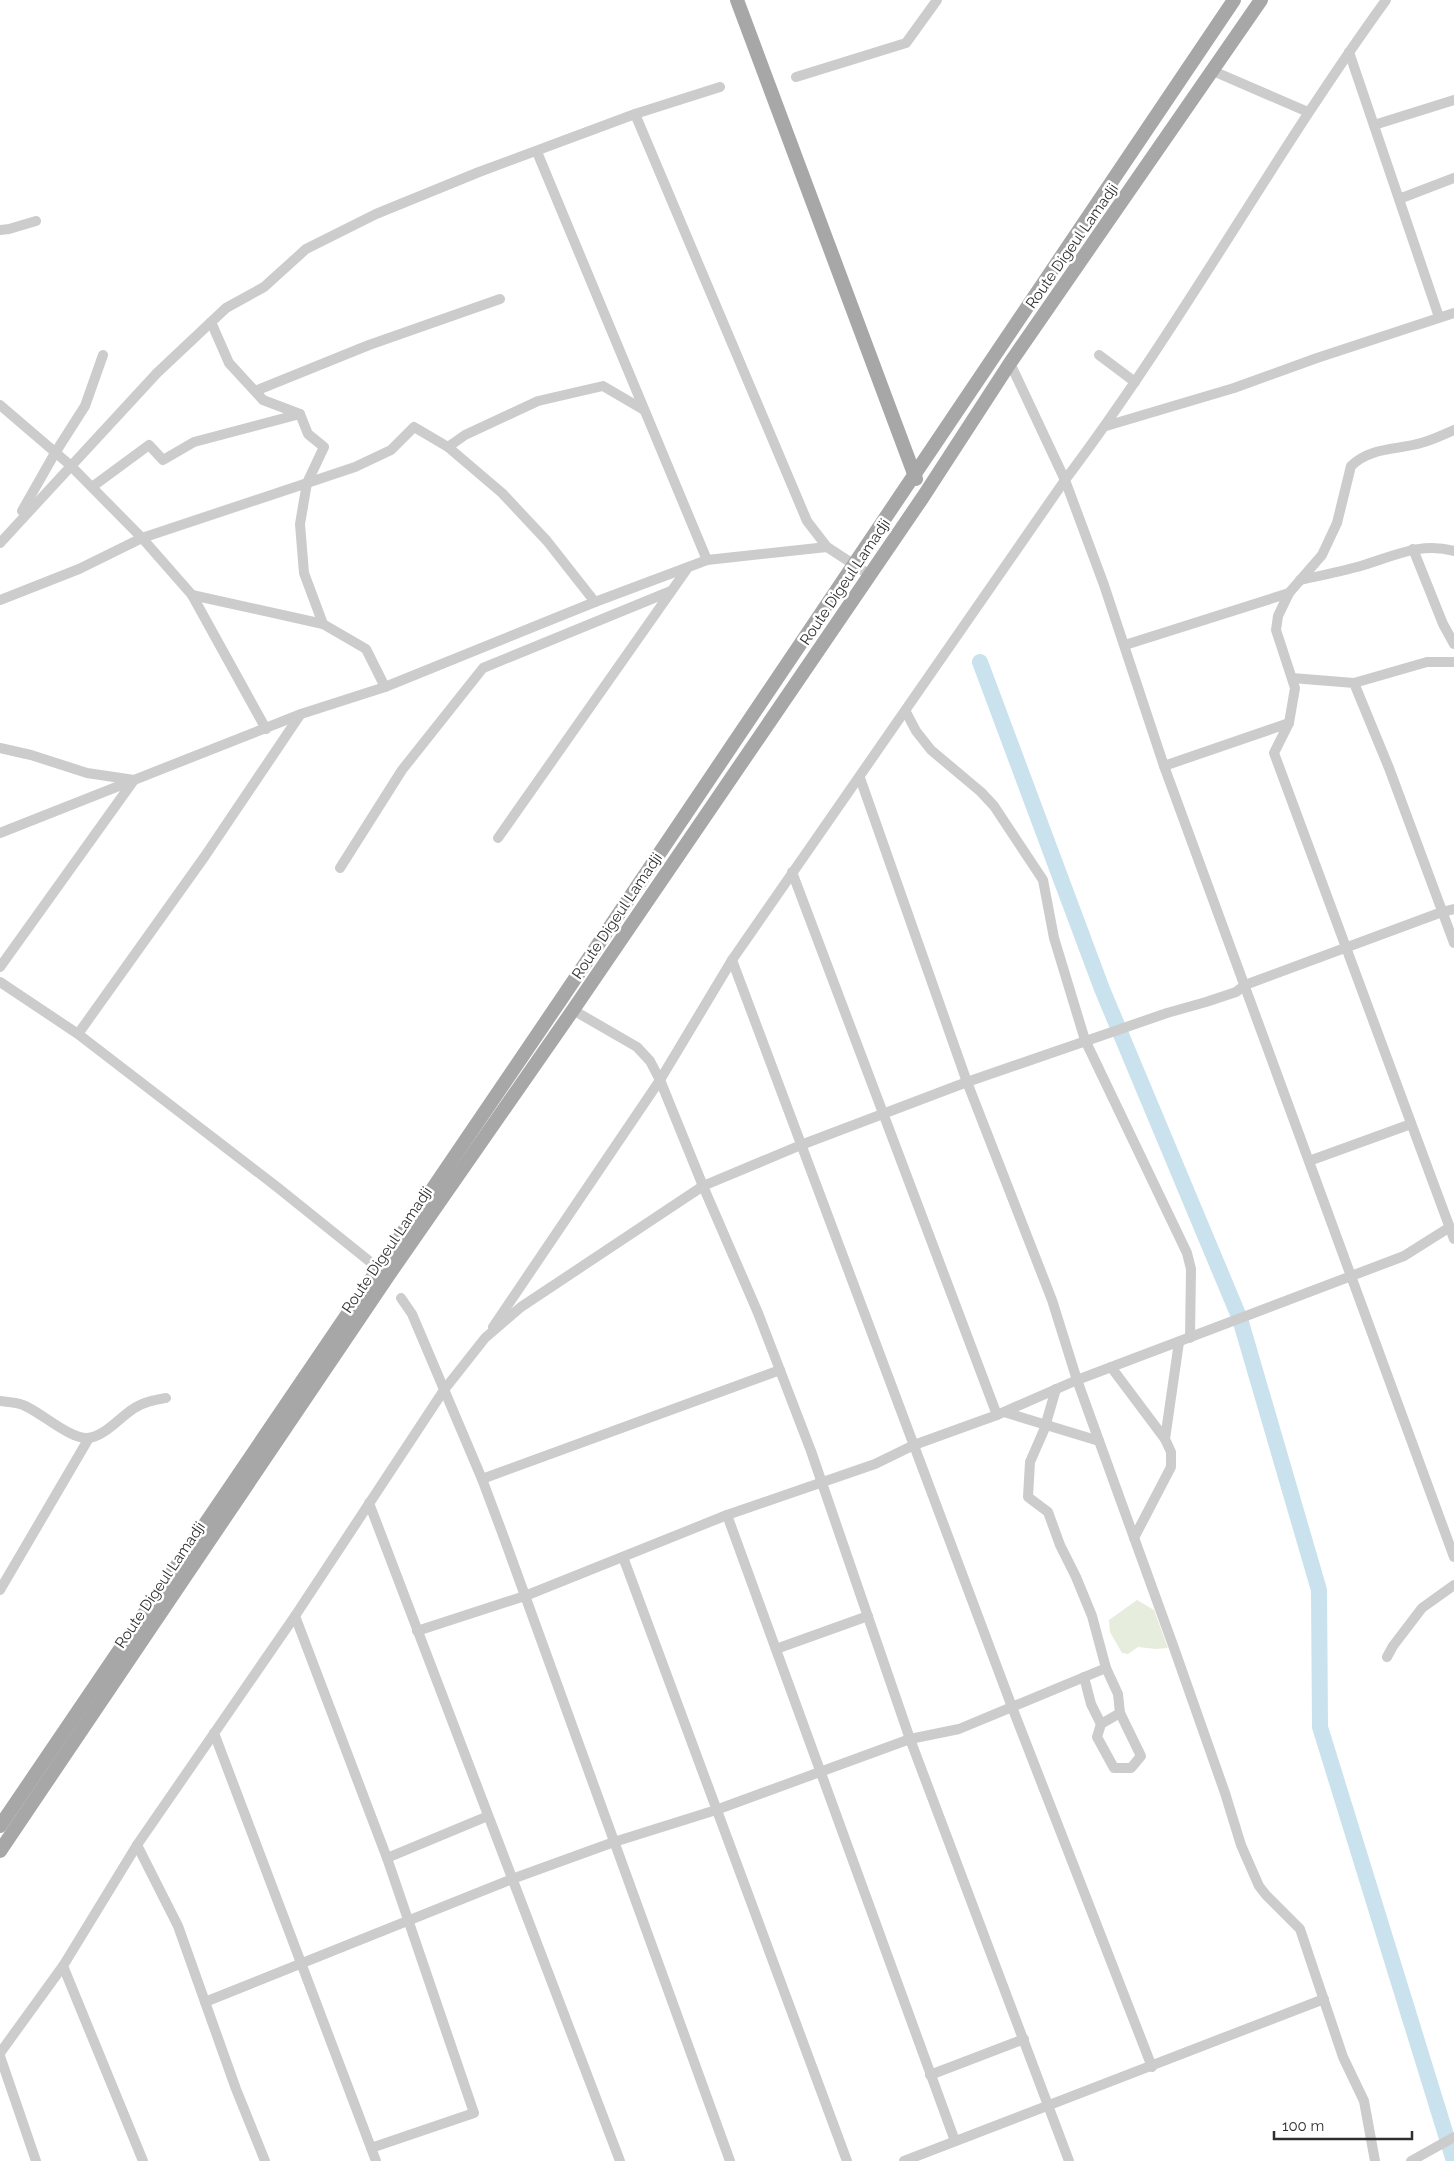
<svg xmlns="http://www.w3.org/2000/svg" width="1454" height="2161" viewBox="0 0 1454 2161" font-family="Raleway,sans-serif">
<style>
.green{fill:#e7eddd}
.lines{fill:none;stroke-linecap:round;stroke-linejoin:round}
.river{stroke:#c9e2ed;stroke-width:16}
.minor{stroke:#ccc;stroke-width:10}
.major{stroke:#a7a7a7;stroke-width:14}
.labels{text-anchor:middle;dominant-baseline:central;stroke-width:5;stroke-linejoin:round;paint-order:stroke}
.street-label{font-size:15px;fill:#2f2f2f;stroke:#fff}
</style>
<rect width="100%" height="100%" fill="#fff"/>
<polygon class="green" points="1137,1600 1154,1610 1168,1648 1156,1649 1138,1647 1128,1654 1122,1653 1110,1632 1109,1620"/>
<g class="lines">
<polyline class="river" points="980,662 1102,989 1240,1319 1319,1590 1320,1727 1454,2161"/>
<g class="minor">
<polyline points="1349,52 1439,317"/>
<polyline points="1213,71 1308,112"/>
<polyline points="796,77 906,43 937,0"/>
<polyline points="635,114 807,521 827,547 870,575"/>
<polyline points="1374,125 1454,100"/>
<polyline points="537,152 707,560"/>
<polyline points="1399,199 1454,178"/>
<polyline points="0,230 9,229 36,221"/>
<polyline points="211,322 229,363 263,400 300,414 308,434 324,447 307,483 300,524 304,573 323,624"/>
<polyline points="1099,355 1135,382"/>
<polyline points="1010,363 1065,480 1104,585 1164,766 1454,1557"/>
<polyline points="255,391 369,345 500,299"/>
<polyline points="0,405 70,465 142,538 192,595 266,729"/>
<polyline points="1106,426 1234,388 1317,358 1454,313"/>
<path d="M1454 430C1443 435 1432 440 1421 443 1397 450 1370 447 1351 466L1337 523 1322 555 1289 593 1278 616 1276 630 1295 688 1289 723 1274 753 1454 1239"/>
<polyline points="448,447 502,493 547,541 595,602"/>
<polyline points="92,487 149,445 163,460 194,442 300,414"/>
<polyline points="22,511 55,453 85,406 103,355"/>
<polyline points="0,543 157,373 226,308 264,287 306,249 376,214 479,172 635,114 720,87"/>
<polyline points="1413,549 1443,624 1454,644"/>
<path d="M1300 580C1319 576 1338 572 1357 567 1390 558 1419 541 1454 551"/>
<polyline points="192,595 323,624 366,649 385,687"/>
<polyline points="0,600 79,569 142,538 355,467 391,450 414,427 448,447 465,435 538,401 603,386 644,410"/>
<polyline points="1125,645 1289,593"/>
<polyline points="1292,678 1354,683 1389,768 1454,943"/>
<polyline points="1354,683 1427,662 1454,662"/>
<polyline points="906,712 916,731 931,750 981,792 994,806 1043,880 1054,938 1085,1040 1187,1253 1191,1269 1190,1338"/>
<polyline points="0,748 31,755 87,773 134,780 0,967"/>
<polyline points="1164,766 1289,723"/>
<polyline points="860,778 967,1082 1052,1300 1077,1380 1174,1648 1225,1793 1241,1845 1259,1886 1266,1895 1300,1929 1343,2057 1364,2101 1375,2161"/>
<polyline points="0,833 301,714 385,687 595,602 707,560 827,547"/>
<polyline points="498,838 687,569"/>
<polyline points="340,868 402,770 483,668 671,591"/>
<polyline points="792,872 997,1415"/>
<polyline points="732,960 1012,1707 1152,2067"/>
<polyline points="0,982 78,1034 277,1187 384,1273"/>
<polyline points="573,1010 637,1047 650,1061 660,1080 703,1186 758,1313 811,1451 910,1739 1069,2161"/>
<polyline points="78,1034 205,856 300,715"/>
<polyline points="1309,1161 1411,1124"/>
<polyline points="401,1298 412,1314 482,1479 503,1535 730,2161"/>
<path d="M493 1327 660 1080 732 960 1065 480C1181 326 1273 156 1386 0"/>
<polyline points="1111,1367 1165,1439"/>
<polyline points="1056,1389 1044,1430 1030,1462 1028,1497 1048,1512 1060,1545 1076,1577 1092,1616 1106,1668 1118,1694 1120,1713 1101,1724 1091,1704 1084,1677"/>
<path d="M0 1401C7 1402 16 1402 23 1405 41 1412 69 1439 88 1438 105 1436 119 1418 133 1409 143 1402 155 1400 166 1398"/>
<polyline points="1004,1412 1099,1441"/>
<polyline points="482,1479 780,1370"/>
<polyline points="369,1503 620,2161"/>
<polyline points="727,1515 955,2141"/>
<polyline points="1134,1538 1171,1467 1171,1452 1165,1439 1179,1342"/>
<polyline points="623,1557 847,2161"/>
<polyline points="0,1590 89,1438"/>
<polyline points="295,1616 387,1858 474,2113 371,2148"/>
<polyline points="417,1631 525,1596 727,1515 875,1464 914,1445 997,1415 1077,1380 1404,1256 1450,1227"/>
<polyline points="776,1649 868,1616"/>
<polyline points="1387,1657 1393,1646 1422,1608 1454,1585"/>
<polyline points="1101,1724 1097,1737 1114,1768 1131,1768 1141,1756 1120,1713"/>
<polyline points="214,1733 376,2161"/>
<polyline points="137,1845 178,1926 236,2089 265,2161"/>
<polyline points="387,1858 488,1816"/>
<polyline points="63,1966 143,2161"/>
<polyline points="205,2002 512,1879 614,1842 716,1810 910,1739 959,1729 1106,1668"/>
<polyline points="0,2053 63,1966 137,1845 295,1616 444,1390 485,1338 521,1307 703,1186 801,1145 967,1082 1167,1013 1206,1002 1236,992 1245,985 1442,912 1454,909"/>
<polyline points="0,2056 36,2161"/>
<polyline points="930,2075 1024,2039"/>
<path d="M904 2161C1044 2106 1185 2054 1324 1999"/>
<polyline points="1411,2161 1454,2137"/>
</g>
<g class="major">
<polyline points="737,0 916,479"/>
<polyline points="0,1826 560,1001 1234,0"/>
<polyline points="0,1851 388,1276 573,1010 923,497 1010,363 1261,0"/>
</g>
</g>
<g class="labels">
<g class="street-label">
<text transform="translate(1072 246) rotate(-55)">Route Digeul Lamadji</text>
<text transform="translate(845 582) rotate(-56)">Route Digeul Lamadji</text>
<text transform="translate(617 916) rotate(-56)">Route Digeul Lamadji</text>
<text transform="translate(387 1250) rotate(-56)">Route Digeul Lamadji</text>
<text transform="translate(160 1585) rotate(-56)">Route Digeul Lamadji</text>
</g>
</g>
<path d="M1274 2131v8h138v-8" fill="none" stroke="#2f2f2f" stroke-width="2.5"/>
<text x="1282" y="2131" font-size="15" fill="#2f2f2f" stroke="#ffffff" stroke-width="4" paint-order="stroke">100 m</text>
</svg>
